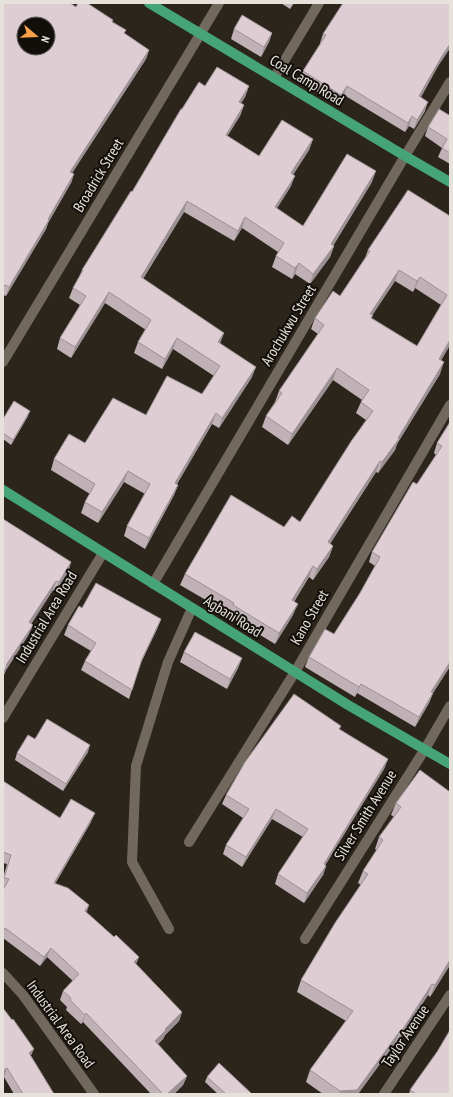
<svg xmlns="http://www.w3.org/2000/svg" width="453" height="1097" viewBox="0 0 453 1097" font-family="'PT Sans Narrow',sans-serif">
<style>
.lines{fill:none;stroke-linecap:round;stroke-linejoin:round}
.lane{stroke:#72695e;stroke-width:10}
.street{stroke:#72695e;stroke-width:10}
.primary{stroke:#45a579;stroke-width:10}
.wall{fill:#bfb1b5;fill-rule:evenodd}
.shaded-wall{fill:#9b9094}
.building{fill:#deced3;stroke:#9b9094;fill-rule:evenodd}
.labels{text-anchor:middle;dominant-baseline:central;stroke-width:4;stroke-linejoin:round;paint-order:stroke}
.street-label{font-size:15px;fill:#e6e1db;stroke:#120e0a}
</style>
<rect width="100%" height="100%" fill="#2c251b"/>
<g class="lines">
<path class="lane" d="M169,929l-37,-67 4,-96 32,-104 24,-54"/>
<g class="street">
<path d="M274,78l45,-75"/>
<path d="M3,362l216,-359"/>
<path d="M153,584l252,-428 45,-74"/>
<path d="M3,718l100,-165"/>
<path d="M189,842l106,-170 155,-267"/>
<path d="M305,939l120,-190 25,-43"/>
<path d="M3,973l20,22 71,99"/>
<path d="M384,1094l66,-99"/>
</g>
<g class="primary">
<path d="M149,3l256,153 45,26"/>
<path d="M3,490l345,215 102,59"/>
</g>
</g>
<g class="wall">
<path d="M3,3l73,4 37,15 13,8 -2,3 25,17 -3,9 -74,114 2,1 -3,9 -23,40 -2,6 -40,67 -3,-1z"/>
<path d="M281,3h13l-4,6z"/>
<path d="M450,3v45l-12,18 -17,31 4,14 -11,18 -5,-3 -4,6 -61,-37 -6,10 -39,-25 4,-9 17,-27v-1l3,-9z"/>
<path d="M234,29l38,4 -3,9 -8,15 -30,-18z"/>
<path d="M205,86h44l-4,11 -4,6 3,2 -4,11 -13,20 32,20 54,-17 -4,11 -16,25 -2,11 -14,22 26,18 69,-44 -39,64h1l-4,11 -20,27 -15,-10 -3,5 -20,-12 4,-11 2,-4 -36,-24 -8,13 -50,-29 -41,67 77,64 32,34 -33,51 -7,-4 -35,60 1,1 -4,10 -29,54 -21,-13 3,-10 18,-32 -21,-12 -26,41 -17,-10 4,-11 5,-8 -39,-24 3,-11 31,-16 61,-28 56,-21 12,-18 -41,-27 -11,20 -28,-16 4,-11 8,-12 -41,-27 -34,55 -14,-9 3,-11 20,-33 -11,-7 4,-10 7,-13 2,-5 50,-78 50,-83z"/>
<path d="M450,113v51l-12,-7 4,-9 -17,-12 3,-9 21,-12z"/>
<path d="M450,216v129l-9,15 -1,14 -43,70 -2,6 -17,23 -2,-1 -46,72 3,2 -4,11 -16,23 -4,-3 -15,25 -1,13 -18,29 -46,-28 1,-2 -50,-29 5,-11 99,-47 16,-5 66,-102 -10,-7 5,-11 1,-2 -29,-20 -45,65 -26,-18 4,-11 9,-14 4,-11 39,-57 -7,-5 4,-11 25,-22 25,-38 3,-8zM395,281l18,11 2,-4 26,17 -24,41 -45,-28v-3z"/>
<path d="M28,416l-17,29 -8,-6v-20z"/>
<path d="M450,422l-1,246 -16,25 -4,10 -14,24 -58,-34 -2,4 -50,-30 4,-10 25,-23 26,-41 15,-27 -6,-4 3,-10 64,-97 -2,-2 3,-10z"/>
<path d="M3,519l68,43 -3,10 -13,20 -2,-2 -22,34 2,1 -4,9 -23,36 -2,5z"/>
<path d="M82,608l79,11 -4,10 -17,36 -11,34 -48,-29 4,-9 6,-10 -27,-16 4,-10z"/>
<path d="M184,652l58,6 -4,10 -11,21 -47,-27z"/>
<path d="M341,726l-2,3 49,30 -4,10 -59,96 1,1 -3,9 -19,28 -29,-19 3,-10 25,-37 -31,-18 -30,48 -19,-13 3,-9 17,-27 -21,-14 4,-9z"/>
<path d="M35,739l53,13 -25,39 -48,-31 2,-7z"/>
<path d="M420,770l30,195 -20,32 -2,-2 -31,48 -1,-1 -38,52h-35l-17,-12 4,-12 36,-49 -49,-29 4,-12 60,-95 -3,-2 5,-12 14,-21 -2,-1 4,-12 15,-20 -3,-2 5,-12z"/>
<path d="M3,781l57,37 31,4 -36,62 59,53 25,20 -3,7 46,48 -3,9 -14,14 -2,4 -5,5 29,32 -4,9 -9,9h-23l-68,-72 -2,2 -15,-14 1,-3 -7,-7 3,-9 10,-10 -26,-24 -7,9 -37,-28v-48l1,-2h-1v-10l4,-14 -4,-1z"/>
<path d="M3,1008l28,48 23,38h-40l-10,-17z"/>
<path d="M437,1052l13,42h-41l1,-4z"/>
<path d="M207,1077l45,17h-34l-13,-12z"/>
</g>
<g class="shaded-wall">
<path d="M293,3h1l-4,6z"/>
<path d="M272,33l-3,9 -8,15 3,-10z"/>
<path d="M450,44v4l-12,18 -22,40 3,-10 23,-40z"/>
<path d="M149,50l-3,9 -79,122 3,-9z"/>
<path d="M249,86l-4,11 -10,16 4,-11z"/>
<path d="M347,86l-3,9 -6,10 3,-10z"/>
<path d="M428,102l-3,9 -11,18 3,-9z"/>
<path d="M244,105l-4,11 -18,29 4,-10z"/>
<path d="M412,116l-3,10 -4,6 3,-9z"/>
<path d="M313,139l-4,11 -22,34 4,-11z"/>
<path d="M376,171l-4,11 -45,73 4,-11z"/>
<path d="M74,174l-3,9 -23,40 -2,6 -40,67 3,-9z"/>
<path d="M295,176l-4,10 -20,32 4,-11z"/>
<path d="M187,201l-3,11 -47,76 4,-11z"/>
<path d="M245,217l-3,11 -8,13 4,-10z"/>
<path d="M334,246l-4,11 -20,27 3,-10z"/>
<path d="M299,263l-4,11 -3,5 3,-11z"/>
<path d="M399,270l-4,11 -29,44 4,-11z"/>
<path d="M420,277l-5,11 -2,4 4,-11z"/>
<path d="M109,292l-4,11 -34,55 4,-11z"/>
<path d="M224,333l-4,11 -2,-2z"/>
<path d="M177,338l-4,11 -11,20 3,-10z"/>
<path d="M450,340v5l-15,26 4,-12z"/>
<path d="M444,362l-4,12 -43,70 -2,6 -17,23 4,-11 16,-24z"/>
<path d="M256,367l-4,10 -33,51 3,-10z"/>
<path d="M337,368l-4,12 -45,65 4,-11z"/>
<path d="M30,411l-2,5 -17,29 2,-5z"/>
<path d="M216,413l-4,11 -41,70 4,-11z"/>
<path d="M380,461l-4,11 -52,81 4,-11z"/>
<path d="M128,471l-4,11 -26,41 4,-11z"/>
<path d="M178,485l-4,10 -29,54 4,-11z"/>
<path d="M333,546l-4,11 -16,23 4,-11z"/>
<path d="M71,562l-3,10 -13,20 4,-10z"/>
<path d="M313,566l-4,11 -21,34 4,-11z"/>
<path d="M56,581l-3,9 -27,42 3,-10z"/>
<path d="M298,604l-5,11 -18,29 4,-11z"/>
<path d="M161,619l-4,10 -19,39 4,-9z"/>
<path d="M33,625l-4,9 -23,36 -3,6v-4l3,-7z"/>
<path d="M242,658l-4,10 -11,21 3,-10z"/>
<path d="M450,662l-1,6 -16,25 -4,10 -14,24 4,-10 12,-25z"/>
<path d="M361,684l-4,9 -2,4 4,-10z"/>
<path d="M90,745l-2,7 -25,39 3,-7z"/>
<path d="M388,759l-4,10 -64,105 4,-10z"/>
<path d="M276,809l-4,10 -30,48 4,-10z"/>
<path d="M95,813l-4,9 -41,70 4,-9z"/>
<path d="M326,866l-3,9 -19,28 3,-10z"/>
<path d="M89,905l-3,10 -1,-4z"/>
<path d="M51,948l-4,9 -7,9 4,-9z"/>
<path d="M139,957l-4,9 -1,-4z"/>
<path d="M450,960v5l-20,32 5,-12z"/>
<path d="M432,984l-4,11 -31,48 4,-11z"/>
<path d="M182,1012l-3,9 -14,14 -2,4 -12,11 4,-9 10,-12z"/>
<path d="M86,1013l-3,9 -2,2 4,-9z"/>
<path d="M400,1031l-4,11 -38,52h-20l2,-3z"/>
<path d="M34,1049l-4,9 -1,-5z"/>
<path d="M7,1068l-3,9h-1v-6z"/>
<path d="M187,1076l-4,9 -9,9h-7z"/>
</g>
<g class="building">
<path d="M3,3h67l6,4 2,-4h9l26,17 -1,2 14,8 -2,3 25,17 -79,122 4,2 -26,45 1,1 -40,67 -4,-2 -2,3zM24,24h24v24h-24z"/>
<path d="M343,3h107v41l-8,12 -23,40 9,6 -11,18 -5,-4 -4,7 -61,-37 -6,9 -38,-24 23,-36 -3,-1z"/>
<path d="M242,15l30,18 -8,14 -30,-18z"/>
<path d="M217,67l32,19 -10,16 5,3 -18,30 33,21 23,-36 31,19 -22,34 4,3 -20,31 28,19 44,-72 29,17 -45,73 3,2 -21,28 -14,-11 -4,5 -19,-12 8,-13 -39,-26 -7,14 -51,-30 -46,76 83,56 -6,9 38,25 -34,51 -6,-5 -41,70 3,2 -29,53 -22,-12 23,-42 -22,-13 -26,41 -17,-10 10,-18 -41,-25 15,-25 16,9 28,-45 33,17 21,-39 35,18 18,-28 -43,-28 -12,21 -27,-17 13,-22 -42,-28 -34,55 -15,-9 26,-42 -13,-8 10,-18h-1l49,-79 1,1 49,-83h1l17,-27 6,4z"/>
<path d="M439,109l10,6 1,-2v40l-8,-5 5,-9 -19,-12z"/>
<path d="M408,190l42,26v124l-11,19 5,3 -46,76 1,1 -17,23 -2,-1 -52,81 5,4 -16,23 -4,-3 -21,34 6,4 -19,29 -46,-28 1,-2 -49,-29 46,-79 53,32 8,-11 8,6 52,-82 21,-29 -12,-9 8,-12 -32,-22 -45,66 -26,-18 16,-23 -3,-2 45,-66 -9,-7 18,-27 7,5 30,-45 -2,-1zM399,270l18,11 3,-4 27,18 -30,51 -46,-28 2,-3 -3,-1z"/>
<path d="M14,401l16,10 -17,29 -10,-7v-14z"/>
<path d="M450,422v232l-1,1 1,1v6l-19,30 2,1 -14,24 -58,-33 -2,3 -50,-30 16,-28 9,5 26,-41 20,-36 -8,-5 41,-70 4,2 25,-38 -5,-3z"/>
<path d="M3,519l68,43 -12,20 -3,-1 -27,41 4,3 -27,40 1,1 -4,6z"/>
<path d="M96,583l65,36 -19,40 -10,31 -47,-29 11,-18 -28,-18 11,-19 3,2z"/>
<path d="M195,632l47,26 -12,21 -46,-27z"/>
<path d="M294,694l47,32 -2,3 49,30 -64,105 2,2 -19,27 -29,-19 30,-45 -32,-20 -30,48 -20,-12 23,-36 -23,-14 19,-33z"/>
<path d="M47,719l43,26 -24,39 -49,-31 11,-18 7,4z"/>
<path d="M420,770l30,22v168l-15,25 -3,-1 -31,48 -1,-1 -43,59 -17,1 -30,-21 43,-59 -52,-31 34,-57 33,-49 -5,-3 20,-31 -4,-3 22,-30 -5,-4z"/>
<path d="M3,781l57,37 11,-19 24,14 -41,70 14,5 21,17 -4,6 29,26 2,-2 23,22 -5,5 48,50 -17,17 1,1 -11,11 32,35 -20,18h-4l-77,-81 -1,2 -15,-15 1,-2 -8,-7 16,-17 -28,-26 -7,9 -39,-29 -2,5v-43l6,-11 -5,-1 7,-23 -8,-3z"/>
<path d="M3,1008l9,12 1,-1 21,30 -5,4 25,41h-31l-16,-26 -4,3z"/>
<path d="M450,1030v64h-34l-6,-4 27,-38z"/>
<path d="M219,1063l33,31h-26l-19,-17z"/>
</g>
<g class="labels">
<g class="street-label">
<text transform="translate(307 80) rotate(31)">Coal Camp Road</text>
<text transform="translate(98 175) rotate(-59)">Broadrick Street</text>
<text transform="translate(288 325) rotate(-59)">Arochukwu Street</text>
<text transform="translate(233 616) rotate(32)">Agbani Road</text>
<text transform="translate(46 617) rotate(-59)">Industrial Area Road</text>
<text transform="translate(309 617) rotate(-60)">Kano Street</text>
<text transform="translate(365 815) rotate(-58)">Silver Smith Avenue</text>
<text transform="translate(61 1024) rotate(54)">Industrial Area Road</text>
<text transform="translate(405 1036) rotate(-56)">Taylor Avenue</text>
</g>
</g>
<rect width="453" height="1097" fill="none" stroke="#e6e1db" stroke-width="8"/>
<g transform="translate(36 36) rotate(109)"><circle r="19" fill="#120e0a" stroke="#67625e"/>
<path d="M0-3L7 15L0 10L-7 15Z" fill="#f7a149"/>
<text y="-6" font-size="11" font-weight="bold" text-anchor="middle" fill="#e6e1db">N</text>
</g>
</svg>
